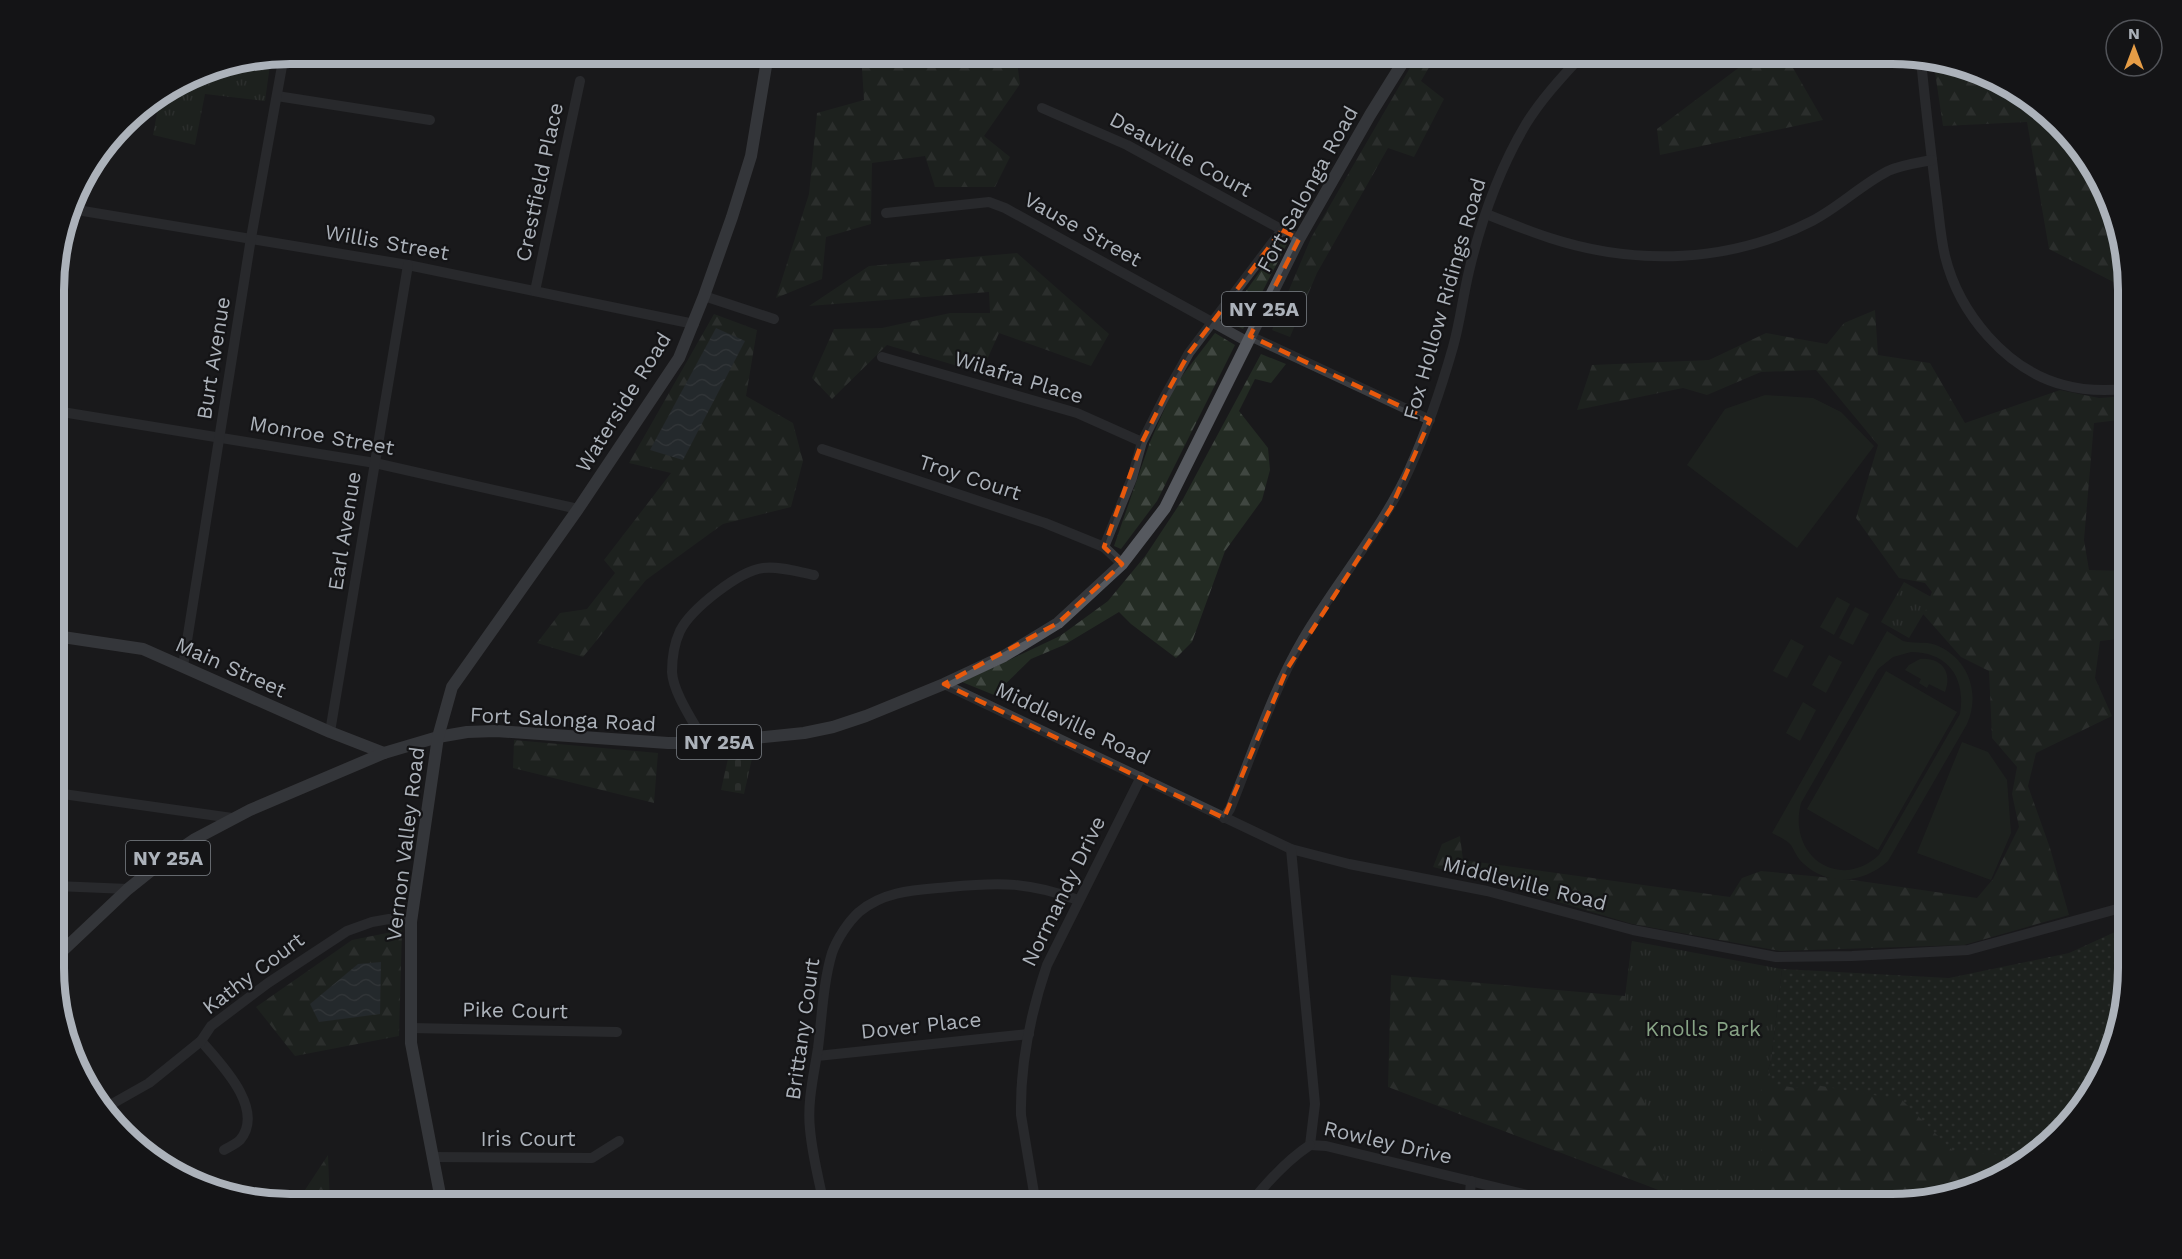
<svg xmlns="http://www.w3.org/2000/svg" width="2182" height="1259" viewBox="0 0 2182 1259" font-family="'Work Sans',sans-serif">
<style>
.grass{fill:url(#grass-dots)}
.forest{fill:url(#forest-firs)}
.cemetery{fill:url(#cemetery-stones)}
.park{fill:url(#park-tufts)}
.pitch{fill:#232b23;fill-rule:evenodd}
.water{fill:url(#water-waves)}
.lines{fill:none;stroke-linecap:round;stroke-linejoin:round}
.minor{stroke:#3a3c40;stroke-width:10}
.major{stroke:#56595f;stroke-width:12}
.marked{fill:none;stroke:#e8590c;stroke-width:4.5;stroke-dasharray:12 8;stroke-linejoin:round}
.labels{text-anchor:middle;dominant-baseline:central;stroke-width:4.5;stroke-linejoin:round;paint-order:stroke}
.shield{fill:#141416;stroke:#7e8389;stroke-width:1.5}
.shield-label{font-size:20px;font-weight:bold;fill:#acb2ba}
.street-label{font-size:21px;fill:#acb2ba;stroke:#141416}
.park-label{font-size:21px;fill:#87a385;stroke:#141416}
.rim{fill:none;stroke:#acb2ba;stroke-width:8}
</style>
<defs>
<pattern id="grass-dots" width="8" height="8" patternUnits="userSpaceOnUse" patternTransform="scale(1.5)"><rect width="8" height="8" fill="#232b23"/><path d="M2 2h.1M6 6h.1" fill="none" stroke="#404741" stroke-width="1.8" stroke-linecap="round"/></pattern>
<pattern id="forest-firs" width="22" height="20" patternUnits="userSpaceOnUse" patternTransform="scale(1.5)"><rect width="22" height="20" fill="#232b23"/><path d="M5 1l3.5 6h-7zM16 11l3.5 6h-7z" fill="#404741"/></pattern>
<pattern id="cemetery-stones" width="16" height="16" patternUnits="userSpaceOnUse" patternTransform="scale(1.5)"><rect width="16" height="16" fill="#232b23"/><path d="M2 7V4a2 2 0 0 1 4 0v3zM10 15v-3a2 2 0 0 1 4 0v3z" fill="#404741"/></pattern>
<pattern id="park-tufts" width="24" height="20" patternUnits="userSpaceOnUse" patternTransform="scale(1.5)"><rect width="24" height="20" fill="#232b23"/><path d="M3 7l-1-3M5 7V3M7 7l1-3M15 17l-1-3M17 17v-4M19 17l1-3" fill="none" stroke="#404741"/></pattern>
<pattern id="water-waves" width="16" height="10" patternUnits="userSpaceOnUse" patternTransform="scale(1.5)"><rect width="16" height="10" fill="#323c40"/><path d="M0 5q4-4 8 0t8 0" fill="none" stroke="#4d565a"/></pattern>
</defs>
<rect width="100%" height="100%" fill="#19191b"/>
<path class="grass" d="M2128,926v58l-32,102 -73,79 -56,28 -60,12 -150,-103 14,-41 11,-92 167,9 120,-25z"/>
<g class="forest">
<path d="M861,54h155l4,30 -36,52 26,21 -15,30h-60l-10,-31 -53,7 -1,61 -45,13 -4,42 -46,19 33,-104 8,-81 47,-13z"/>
<path d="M1418,54h19l-16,27 23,18 -30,58 -26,-9 -71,125 -27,64 -18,-7 39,-92z"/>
<path d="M1757,54h28l38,66 -163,35 -3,-26z"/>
<path d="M1933,59l20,3 56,24 79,73 28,56 11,60v14l-78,-40 -22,-127 -84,4z"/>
<path d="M1282,241l5,3 -44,85 -18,-9z"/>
<path d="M1017,253l92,81 -18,32 -92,-33 -18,40 -94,-28 -55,54 -20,-21 22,-49 48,-1 68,-15h40l-1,-21 -180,14 60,-40z"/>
<path d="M1875,310l3,45 52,8 35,60 95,-33 39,8 28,-2v23l-33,4 -10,117 5,30 38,1v67l-27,3 -5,37 17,38 -76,37 -8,33 22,62 19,67 -105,30 -184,6 -148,-27 -147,-44 -52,-13 9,-23 18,-8 3,24 267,37 12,-19 19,-7 92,9 124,18 16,-19 26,-52 -7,-33 5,-27 -25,-29 -3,-67 -28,-14 -38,-43 9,-22 -7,-9 -26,-5 -43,-60 22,-73 -62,-75 -55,2 -54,23 -24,-7 -106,22 15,-45 117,-5 57,-27 61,11 17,-21z"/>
<path d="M714,314l43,16 -11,66 47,27 10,38 -12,46 -68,17 -77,56 -63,77 -46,-14 23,-30 27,-4 28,-36 -11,-13 67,-87 -42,-10z"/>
<path d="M1215,333l20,12 -78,156 -36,48 -7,-3 36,-104 25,-57z"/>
<path d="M1261,354l25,10 -15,19 -16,-4 -16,32 29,37 2,22 -8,30 -37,51 -33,91 -16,16 -45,-34 -12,-12 -55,33 -33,14 -37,36 -32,-13 98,-46 48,-35 38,-46 37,-56z"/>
<path d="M514,740l144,13 -4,50 -141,-35z"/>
<path d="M402,930l-3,106 -104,20 -39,-49 96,-67z"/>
<path d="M1632,941l138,106 -2,23 6,14 21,4 21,-3 86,15 52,52 77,4 -8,9 -56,28 -60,12h-235l-3,-11 -281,-107 3,-112 234,21z"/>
<path d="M328,1155l2,50h-35z"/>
</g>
<path class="cemetery" d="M729,754h24l-9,40 -23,-4z"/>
<g class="park">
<path d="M271,58l-6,43 -60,-7 -10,51 -42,-10 7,-38 40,-25z"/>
<path d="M1904,582l29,16 -24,40 -28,-16z"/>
<path d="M1632,941l150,28 -11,92 -14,41 9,103h-94l-23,-81 -21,-106 -2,-22z"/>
</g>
<g class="pitch">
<path d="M1765,395l48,3 28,14 33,34 -77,102 -110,-83 38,-56z"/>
<path d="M1837,597l13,7 -16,31 -14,-8z"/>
<path d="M1855,607l14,7 -16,31 -14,-7z"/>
<path d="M1887,631c5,3 11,7 16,10 9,3 22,0 33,4 32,13 45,48 31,79l-79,137c-24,22 -59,26 -84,3 -6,-5 -9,-12 -13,-19 -4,-5 -13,-9 -19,-12zM1911,652c38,0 55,27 49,62l-81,141c-40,37 -92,1 -78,-52l77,-134 15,-12z"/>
<path d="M1791,639l13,7 -17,32 -14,-7z"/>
<path d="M1829,655l13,7 -16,31 -14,-8z"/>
<path d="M1920,659c21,-2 33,13 25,33l-16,-8 -2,4 -8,-5 2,-4 -16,-9 4,-5z"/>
<path d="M1886,671l71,41 -79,138 -71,-41z"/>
<path d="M1803,702l13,8 -16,31 -14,-8z"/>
<path d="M1962,742l26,10 19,28 4,53 -20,47 -74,-27z"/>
</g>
<g class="water">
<path d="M716,328l29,13 -62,119 -33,-10z"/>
<path d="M381,962l-1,52 -61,8 -9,-18 48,-40z"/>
</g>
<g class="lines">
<g class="minor">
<path d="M1918,57l4,13c4,41 9,82 14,123 3,20 4,42 9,63 14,57 61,114 119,129 21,6 42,6 63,4"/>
<path d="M767,60l89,-5"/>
<path d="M277,96l153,24"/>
<path d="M1042,108l85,37 172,94"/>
<path d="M71,209l337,56 286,59"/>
<path d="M886,213l103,-11 16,6 243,134"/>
<path d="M1486,214c21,8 42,17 64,24 86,28 180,25 262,-17 27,-14 49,-36 76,-50 13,-6 29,-8 44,-11"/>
<path d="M535,291l45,-210"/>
<path d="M704,296l70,23"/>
<path d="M1250,336l180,84"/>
<path d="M882,357l195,56 65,29"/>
<path d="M56,411l319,52 203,46"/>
<path d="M822,449l223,74 59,24"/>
<path d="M1122,564l-18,-17 28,-69 10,-36 23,-46 24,-43 93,-123"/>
<path d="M183,666l68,-428 33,-183"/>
<path d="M944,684l347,165 58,15 138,27 146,39 143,27 76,-1 116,-6 160,-44"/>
<path d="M330,732l78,-467"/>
<path d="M705,743c-10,-19 -32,-50 -33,-71 0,-14 2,-28 8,-41 11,-22 59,-60 83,-63 17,-2 35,4 51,7"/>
<path d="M56,793l176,25"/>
<path d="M1224,818l6,-9c23,-57 42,-117 73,-170 34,-58 78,-108 106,-169 18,-40 32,-81 44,-123 7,-25 10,-51 16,-76 12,-50 30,-102 57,-147 16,-26 37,-48 57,-70"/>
<path d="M1291,849l24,255 -5,41 16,1 243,59"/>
<path d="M56,886l72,3"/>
<path d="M411,1028l206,4"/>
<path d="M201,1041c19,22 65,68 39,99 -4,4 -11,7 -16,10"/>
<path d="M817,1056l212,-22"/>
<path d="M103,1109l46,-26 52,-42 10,-15 57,-43 79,-52 25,-9 17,-3 22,3"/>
<path d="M432,1157l160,1 27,-17"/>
<path d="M824,1205c-5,-25 -12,-51 -14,-76 -3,-27 4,-55 8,-81 4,-31 5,-65 14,-95 5,-14 16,-31 27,-41 26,-22 59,-22 90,-25 52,-5 80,-5 129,13"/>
<path d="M1036,1205l-15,-90c-1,-50 10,-103 26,-150l94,-188"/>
<path d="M1249,1205c18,-23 37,-44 61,-60"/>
<path d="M1469,1205l2,-24"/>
</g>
<g class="major">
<path d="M56,636l87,13 187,83 54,21"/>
<path d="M56,957l72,-68 35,-28 32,-22 55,-29 134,-57 54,-16 29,-5 29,-1 172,12h37l99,-10 29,-6 33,-11 78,-32 60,-28 54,-33 64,-59 43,-56 134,-269 71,-124 38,-61"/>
<path d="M442,1205l-31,-162v-121l27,-185 14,-50 126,-178 101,-151 25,-62 28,-79 19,-61 17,-102"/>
</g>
</g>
<path d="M0 0H2182V1259H0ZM1282,230l17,9 -49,97 180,84 -39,88 -104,161 -63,149 -280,-134 114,-61 64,-59 -18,-17 38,-105 23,-46 24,-43z" fill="#19191b" fill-opacity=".55" fill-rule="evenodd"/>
<path class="marked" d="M1282,230l17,9 -49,97 180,84 -39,88 -104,161 -63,149 -280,-134 114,-61 64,-59 -18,-17 38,-105 23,-46 24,-43z"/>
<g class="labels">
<g class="shield">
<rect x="1222" y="292" width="84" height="34" rx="4.5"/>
<rect x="677" y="725" width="84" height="34" rx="4.5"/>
<rect x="126" y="841" width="84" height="34" rx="4.5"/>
</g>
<g class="shield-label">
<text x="1264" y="309">NY 25A</text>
<text x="719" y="742">NY 25A</text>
<text x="168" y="858">NY 25A</text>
</g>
<g class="street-label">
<text transform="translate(1181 154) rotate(28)">Deauville Court</text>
<text transform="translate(539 182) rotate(-78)">Crestfield Place</text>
<text transform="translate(1307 189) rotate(-61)">Fort Salonga Road</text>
<text transform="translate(1083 229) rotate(29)">Vause Street</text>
<text transform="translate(387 242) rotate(10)">Willis Street</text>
<text transform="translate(1444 299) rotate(-74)">Fox Hollow Ridings Road</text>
<text transform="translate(213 358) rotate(-81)">Burt Avenue</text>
<text transform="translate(1019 377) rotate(17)">Wilafra Place</text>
<text transform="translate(623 402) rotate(-58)">Waterside Road</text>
<text transform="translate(322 435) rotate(10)">Monroe Street</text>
<text transform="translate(970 477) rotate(18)">Troy Court</text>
<text transform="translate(344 531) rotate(-81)">Earl Avenue</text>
<text transform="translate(231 667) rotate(24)">Main Street</text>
<text transform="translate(563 719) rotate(3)">Fort Salonga Road</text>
<text transform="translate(1073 723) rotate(25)">Middleville Road</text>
<text transform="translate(405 844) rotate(-83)">Vernon Valley Road</text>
<text transform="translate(1525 883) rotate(14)">Middleville Road</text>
<text transform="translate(1063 891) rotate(-64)">Normandy Drive</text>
<text transform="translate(253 973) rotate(-37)">Kathy Court</text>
<text transform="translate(515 1010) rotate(1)">Pike Court</text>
<text transform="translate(921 1025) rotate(-6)">Dover Place</text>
<text transform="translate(802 1029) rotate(-82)">Brittany Court</text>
<text x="528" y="1138">Iris Court</text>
<text transform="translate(1388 1142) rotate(13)">Rowley Drive</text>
</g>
<g class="park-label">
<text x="1703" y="1028">Knolls Park</text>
</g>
</g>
<path d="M0 0H2182V1259H0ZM290 64H1892A226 226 0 0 1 2118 290V968A226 226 0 0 1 1892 1194H290A226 226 0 0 1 64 968V290A226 226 0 0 1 290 64Z" fill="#141416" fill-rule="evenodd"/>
<path class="rim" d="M290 64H1892A226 226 0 0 1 2118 290V968A226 226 0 0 1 1892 1194H290A226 226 0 0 1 64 968V290A226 226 0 0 1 290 64Z"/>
<g transform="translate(2134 48)"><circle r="28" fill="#141416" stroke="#515358" stroke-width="1.5"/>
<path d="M0-4.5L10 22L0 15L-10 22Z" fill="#e69d46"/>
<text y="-9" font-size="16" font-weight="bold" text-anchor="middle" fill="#acb2ba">N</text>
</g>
</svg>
